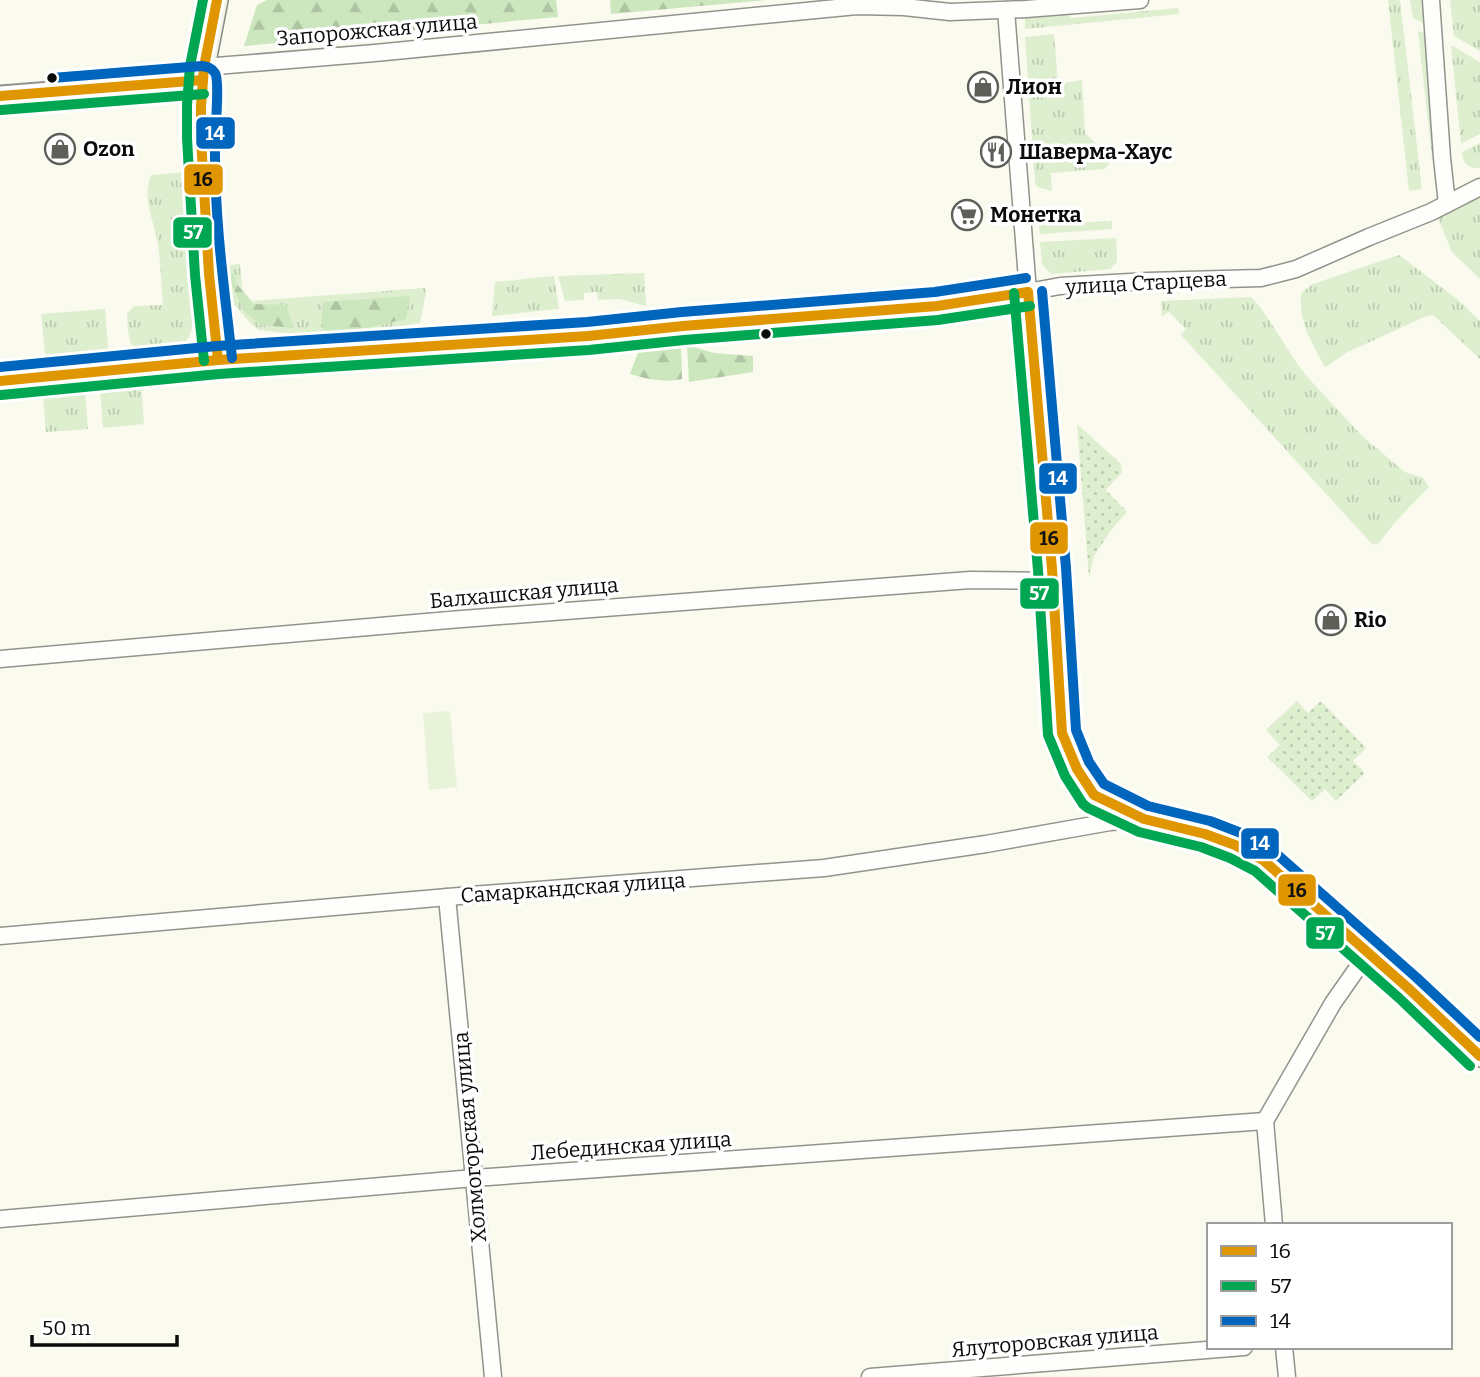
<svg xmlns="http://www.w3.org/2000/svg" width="1480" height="1377" viewBox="0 0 1480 1377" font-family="Bitter,serif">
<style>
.grass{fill:url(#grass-tufts)}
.forest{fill:url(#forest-firs)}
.park{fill:url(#park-dots)}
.pitch{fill:#e8f3d9}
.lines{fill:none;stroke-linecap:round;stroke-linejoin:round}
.minor-casing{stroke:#93938d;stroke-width:19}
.tertiary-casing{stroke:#93938d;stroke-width:23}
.secondary-casing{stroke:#898984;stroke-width:24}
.minor{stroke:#fefefc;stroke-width:16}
.tertiary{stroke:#fefefc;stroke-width:19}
.secondary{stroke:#f3f3e8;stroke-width:21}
.bus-1-casing{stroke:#fff;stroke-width:16}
.bus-2-casing{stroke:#fff;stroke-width:16}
.bus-3-casing{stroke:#fff;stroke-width:16}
.bus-1{stroke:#df9601;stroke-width:10}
.bus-2{stroke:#00a651;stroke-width:10}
.bus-3{stroke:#0065bd;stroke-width:10}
.bus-dot{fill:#0b0b0b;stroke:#fff;stroke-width:2.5}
.labels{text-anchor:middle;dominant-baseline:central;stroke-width:7;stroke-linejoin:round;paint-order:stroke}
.street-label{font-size:21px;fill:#0b0b0b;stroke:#fff}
.poi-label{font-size:21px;font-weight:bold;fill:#0b0b0b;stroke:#fff;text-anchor:start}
.line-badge{stroke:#fff;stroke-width:2.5}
.badge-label{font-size:19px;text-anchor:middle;font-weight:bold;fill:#fff}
.pale-badge-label{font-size:19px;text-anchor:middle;font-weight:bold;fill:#111}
</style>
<defs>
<pattern id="grass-tufts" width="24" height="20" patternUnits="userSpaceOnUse" patternTransform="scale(1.75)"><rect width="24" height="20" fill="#ddefcf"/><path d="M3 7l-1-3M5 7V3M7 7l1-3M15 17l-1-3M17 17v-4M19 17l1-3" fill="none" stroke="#bcccb0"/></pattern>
<pattern id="forest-firs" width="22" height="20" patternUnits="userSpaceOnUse" patternTransform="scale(1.75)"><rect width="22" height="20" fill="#cce6be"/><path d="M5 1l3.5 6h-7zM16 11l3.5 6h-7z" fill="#aec4a2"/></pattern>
<pattern id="park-dots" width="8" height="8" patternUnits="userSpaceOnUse" patternTransform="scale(1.75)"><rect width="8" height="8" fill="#ddefcf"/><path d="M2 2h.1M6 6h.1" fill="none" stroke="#bcccb0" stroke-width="1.8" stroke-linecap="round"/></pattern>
</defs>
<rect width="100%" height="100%" fill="#fafaee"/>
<g class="grass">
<path d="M1388,0h12l22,189 -13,2z"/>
<path d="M1410,0h15l3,26 -15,-8z"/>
<path d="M1450,0h30v51l-26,-15z"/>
<path d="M1178,8l1,6 -154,15v-13l42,-6 4,8z"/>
<path d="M1418,31l11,3 9,123 -6,1z"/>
<path d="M1054,34l4,50 24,-4 3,53 28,27 -9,9 -53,4 1,18 -15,-4 -2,-5 -10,-145z"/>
<path d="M1451,45l29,17v72l-19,10z"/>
<path d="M1480,143v25c-11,1 -18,-5 -18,-16z"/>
<path d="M187,172l10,144c-4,10 -7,22 -15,30 -11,10 -35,19 -46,6 -9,-10 -8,-26 -9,-38l7,-8 29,-1c-2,-22 -2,-45 -6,-66 -5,-24 -15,-40 -6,-64z"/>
<path d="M1480,195v84l-28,-27 -15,-36z"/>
<path d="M1051,210l3,14 58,-3v8l-72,5 -2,-15 3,-5z"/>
<path d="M1116,238l1,21v3l-7,7 -59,5 -9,-10 -2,-22z"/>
<path d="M1399,255l58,44 23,22v38l-47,-44 -9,2 -76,35 -23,15c-14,-26 -26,-43 -24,-74l12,-9z"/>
<path d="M240,264l2,25 10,12 173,-13 1,5 -6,30 -82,13 -18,1 -61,-7 -9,-7 -15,-18 -13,-23 -1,-16z"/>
<path d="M644,273l2,33 -26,-7 -22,1 -1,-8 -13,1v7l-19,1 -7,-25z"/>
<path d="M554,276l5,33 -67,7 3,-34z"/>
<path d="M1251,297l10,11 37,57 12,15 53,57 42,35 18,6 6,9 -32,33 -20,25 -6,-2 -190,-208 5,-6 -17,-17 -7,4 -1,-15z"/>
<path d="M105,309l4,49 -51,5 -9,-3 -4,-7 -4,-39z"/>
<path d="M141,384l3,40 -41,4 -3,-40z"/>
<path d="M85,391l3,38 -42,3 -3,-37z"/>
</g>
<g class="forest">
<path d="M267,0h289l2,17 -314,29 13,-41z"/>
<path d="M610,0h157l-156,14z"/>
<path d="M234,273l2,10 17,21 33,1 8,23 -33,-3 -17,-14 -17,-36z"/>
<path d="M410,296l-4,23 -53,12 -24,3 -8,-8 2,-24z"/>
<path d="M681,344l1,35c-17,4 -35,0 -52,-5l10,-27z"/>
<path d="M687,345l27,8 39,3v16l-64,10z"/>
</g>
<g class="park">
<path d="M1077,424l44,40 1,8 -16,18 21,22 -16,18 -17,26 -5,21z"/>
<path d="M1297,701l11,12 13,-12 45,47 -13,13 12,12 -29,28 -11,-12 -13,12 -45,-44 13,-12 -14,-15z"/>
</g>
<path class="pitch" d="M450,711l7,76 -28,3 -6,-77z"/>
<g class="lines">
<g class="minor-casing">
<g id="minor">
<path d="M1431,0l11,158 5,46"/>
<path d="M1006,10l22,282 32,-6 88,-5 113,-3 35,-9 73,-32 62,-25 49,-25"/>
<path d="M204,67l171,-14 482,-47 47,1 46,5 76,-3 114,-9"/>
<path d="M0,659l449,-39 521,-40 83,1"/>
<path d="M447,897l46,480"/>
<path d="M0,936l471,-41 353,-27 162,-24 124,-22 34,-3"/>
<path d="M0,1219l474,-41 791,-57"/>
<path d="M1274,1225l-9,-104 68,-118 35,-50"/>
<path d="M1284,1347l3,30"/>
<path d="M870,1377l374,-30"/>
</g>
</g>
<g class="tertiary-casing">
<g id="tertiary">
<path d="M0,96l203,-16"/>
<path d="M0,381l218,-21"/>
</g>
</g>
<g class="secondary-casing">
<path id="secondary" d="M217,0l-13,67 -3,39v32l8,136 9,86 370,-24 95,-10 254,-20 91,-14 24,277 10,164 15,36 17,26 50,24c40,7 84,19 119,41l145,128 72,68"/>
</g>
<use href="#minor" class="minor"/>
<use href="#tertiary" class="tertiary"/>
<use href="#secondary" class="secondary"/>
<g class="bus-1-casing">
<g id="bus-1">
<path d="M217,0l-13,67 -3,39v32l8,136 9,86"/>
<path d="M0,96l203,-16"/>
<path d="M1028,292l24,277 10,164 15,36 17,26 50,24 61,15 30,11 28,15 145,128 72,68"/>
<path d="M0,381l218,-21 370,-24 95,-10 254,-20 91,-14"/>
</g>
</g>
<g class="bus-2-casing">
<g id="bus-2">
<path d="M203,0l-13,66 -3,39v33l8,137 9,86"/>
<path d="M1,110l203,-16"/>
<path d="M1014,293l24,277 10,165 17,41 18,28 5,4 51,24 62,15 29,11 25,13 144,127 71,68"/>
<path d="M1,395l218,-21 370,-24 95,-10 254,-20 92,-14"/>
</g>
</g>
<g class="bus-3-casing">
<g id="bus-3">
<path d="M52,78l150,-12c6,1 10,2 13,7 5,8 0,58 0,70 -1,72 9,144 17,215"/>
<path d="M1042,291l24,277 10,162 13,32 15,22 44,22 62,15 31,12 30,16 146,129 63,59"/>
<path d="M0,367l217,-21 370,-24 95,-10 253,-20 91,-14"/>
</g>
</g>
<use href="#bus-1" class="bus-1"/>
<use href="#bus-2" class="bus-2"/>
<use href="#bus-3" class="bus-3"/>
</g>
<defs>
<g id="shop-ring" transform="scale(1.575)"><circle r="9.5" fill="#fff" stroke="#5f5f5a" stroke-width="1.5"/><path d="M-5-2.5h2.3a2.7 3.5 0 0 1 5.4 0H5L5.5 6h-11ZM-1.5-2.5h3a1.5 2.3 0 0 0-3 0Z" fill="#5f5f5a"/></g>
<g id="restaurant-ring" transform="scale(1.575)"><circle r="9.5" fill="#fff" stroke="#5f5f5a" stroke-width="1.5"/><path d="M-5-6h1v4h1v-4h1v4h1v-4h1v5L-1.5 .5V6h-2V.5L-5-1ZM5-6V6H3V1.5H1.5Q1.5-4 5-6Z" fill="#5f5f5a"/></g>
<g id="supermarket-ring" transform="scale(1.575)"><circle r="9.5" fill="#fff" stroke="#5f5f5a" stroke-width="1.5"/><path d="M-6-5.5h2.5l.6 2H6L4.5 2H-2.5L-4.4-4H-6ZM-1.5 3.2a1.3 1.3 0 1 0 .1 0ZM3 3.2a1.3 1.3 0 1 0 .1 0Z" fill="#5f5f5a"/></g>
</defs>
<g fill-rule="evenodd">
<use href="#shop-ring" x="983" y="87"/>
<use href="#shop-ring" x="60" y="149"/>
<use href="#restaurant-ring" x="996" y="152"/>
<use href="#supermarket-ring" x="967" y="215"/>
<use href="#shop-ring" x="1331" y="620"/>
</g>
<g class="bus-dot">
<circle cx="52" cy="78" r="6"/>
<circle cx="766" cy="334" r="6"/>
</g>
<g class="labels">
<g class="street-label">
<text transform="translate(377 30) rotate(-5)">Запорожская улица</text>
<text transform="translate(1146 283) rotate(-3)">улица Старцева</text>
<text transform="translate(524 593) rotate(-5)">Балхашская улица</text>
<text transform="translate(573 888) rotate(-4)">Самаркандская улица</text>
<text transform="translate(470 1137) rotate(-95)">Холмогорская улица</text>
<text transform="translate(631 1146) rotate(-4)">Лебединская улица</text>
<text transform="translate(1055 1341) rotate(-5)">Ялуторовская улица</text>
</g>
<g class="poi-label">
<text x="1006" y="87">Лион</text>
<text x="83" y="149">Ozon</text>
<text x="1019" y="152">Шаверма-Хаус</text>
<text x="990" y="215">Монетка</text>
<text x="1354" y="620">Rio</text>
</g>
</g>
<g class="line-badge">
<rect x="195" y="116" width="41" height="34" rx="7" fill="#0065bd"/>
<rect x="183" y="163" width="41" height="33" rx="7" fill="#df9601"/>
<rect x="172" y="216" width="41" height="33" rx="7" fill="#00a651"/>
<rect x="1038" y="462" width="40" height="33" rx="7" fill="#0065bd"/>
<rect x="1029" y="521" width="40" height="34" rx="7" fill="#df9601"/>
<rect x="1019" y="577" width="41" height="33" rx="7" fill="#00a651"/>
<rect x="1240" y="827" width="40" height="33" rx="7" fill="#0065bd"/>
<rect x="1277" y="873" width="40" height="34" rx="7" fill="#df9601"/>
<rect x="1305" y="916" width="40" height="34" rx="7" fill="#00a651"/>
</g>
<g class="badge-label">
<text x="215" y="140">14</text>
<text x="193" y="239">57</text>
<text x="1058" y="485">14</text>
<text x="1039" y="600">57</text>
<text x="1260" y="850">14</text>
<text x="1325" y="940">57</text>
</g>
<g class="pale-badge-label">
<text x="203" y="186">16</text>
<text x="1049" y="545">16</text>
<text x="1297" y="897">16</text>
</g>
<rect x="1207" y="1223" width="245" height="126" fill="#ffffff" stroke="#9d9d9d" stroke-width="2"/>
<rect x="1221" y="1246" width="35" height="10" fill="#df9601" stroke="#9d9d9d" stroke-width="2"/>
<text x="1270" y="1258" font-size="21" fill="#0b0b0b">16</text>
<rect x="1221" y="1281" width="35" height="10" fill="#00a651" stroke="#9d9d9d" stroke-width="2"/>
<text x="1270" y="1293" font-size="21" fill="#0b0b0b">57</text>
<rect x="1221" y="1316" width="35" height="10" fill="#0065bd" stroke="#9d9d9d" stroke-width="2"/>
<text x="1270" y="1328" font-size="21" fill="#0b0b0b">14</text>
<path d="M32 1335v10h145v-10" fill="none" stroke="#0b0b0b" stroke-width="3.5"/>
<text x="42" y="1335" font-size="21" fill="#0b0b0b" stroke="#ffffff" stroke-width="5" paint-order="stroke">50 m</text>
</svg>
